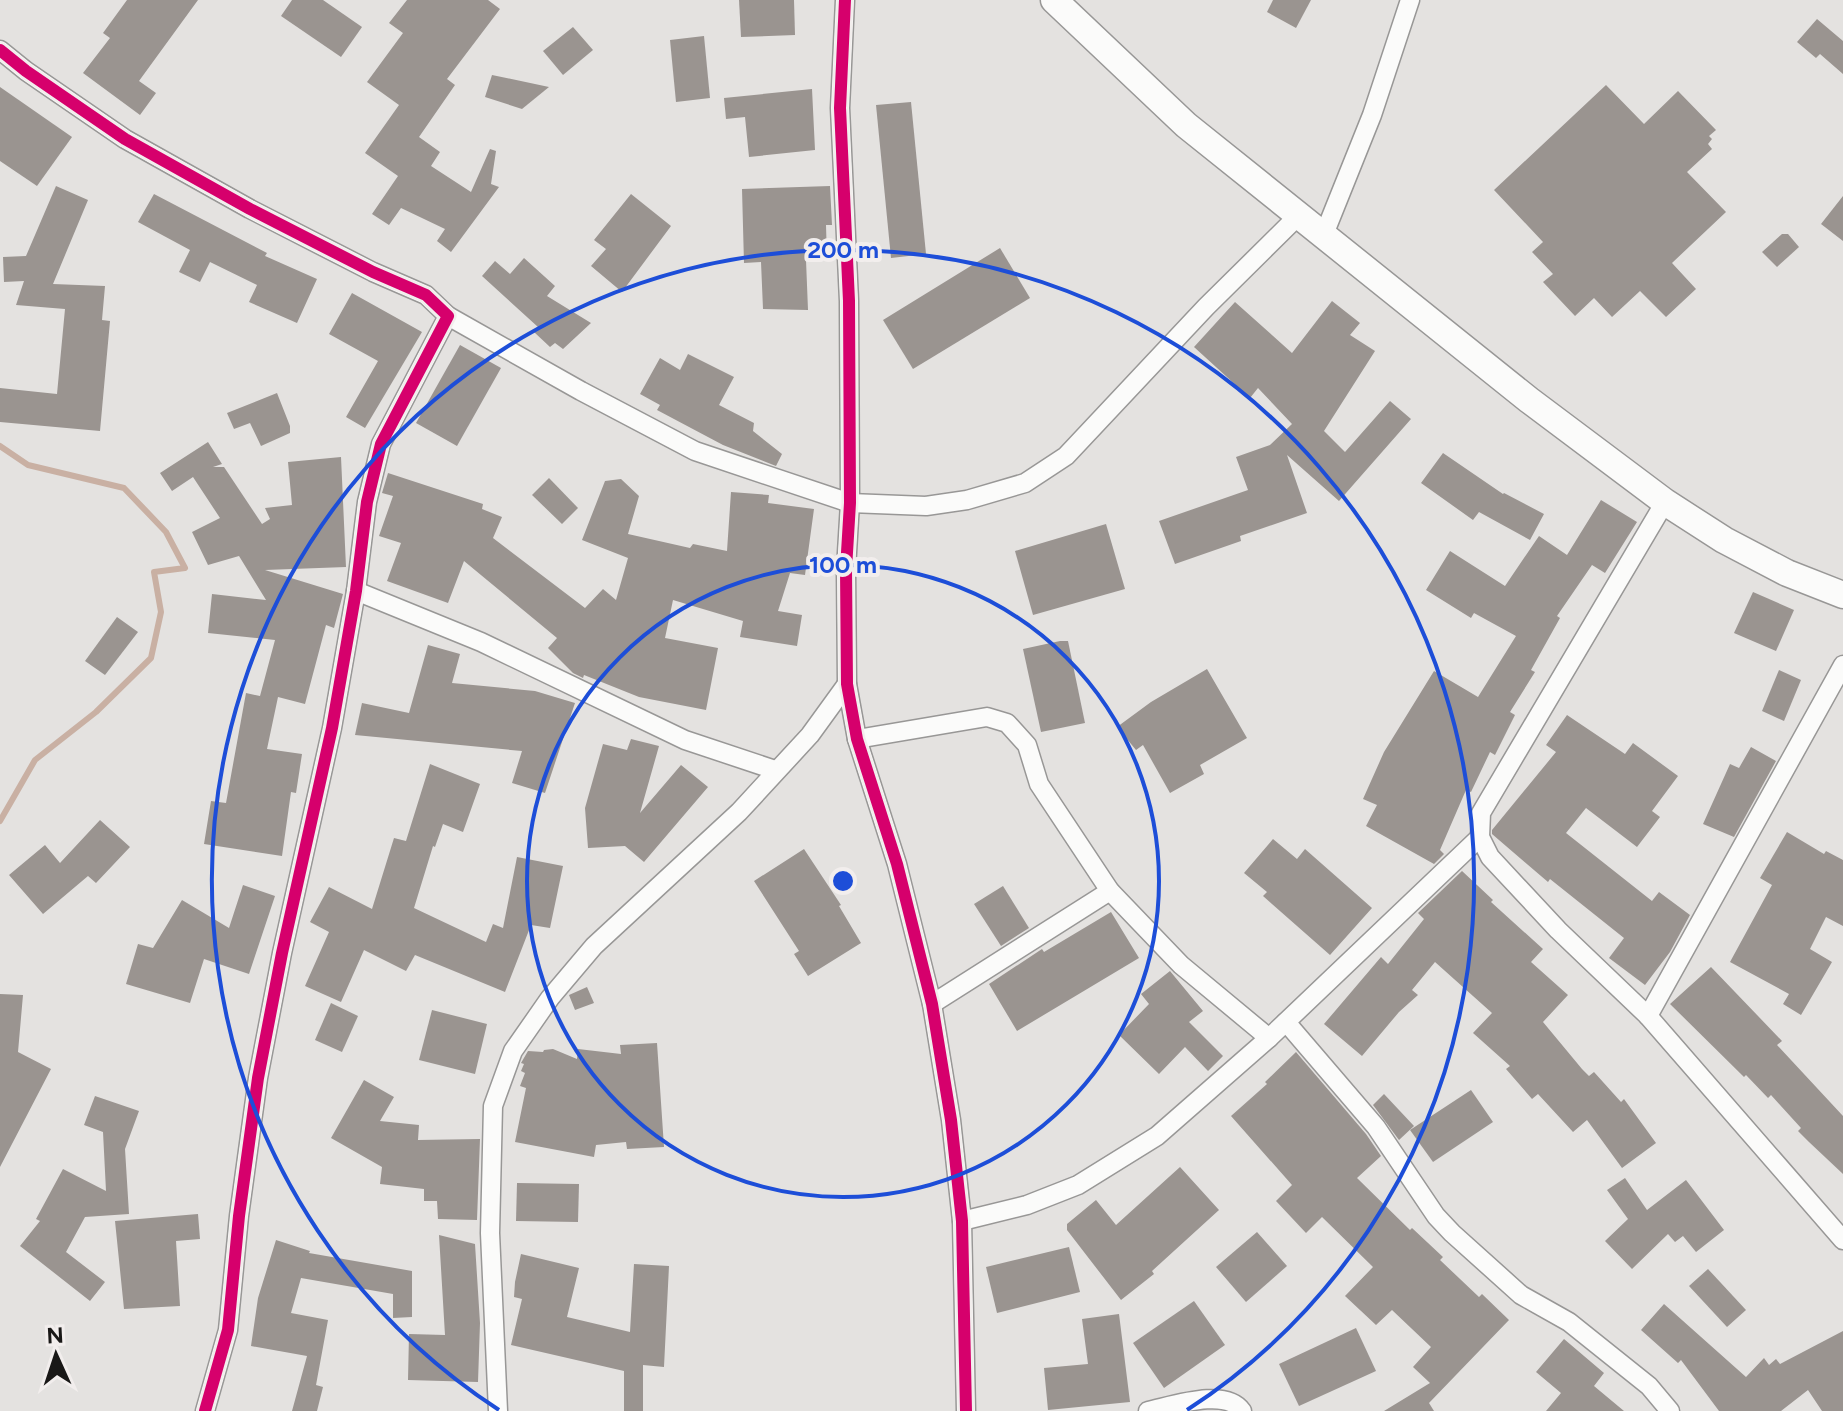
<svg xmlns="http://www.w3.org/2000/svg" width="1843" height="1411" viewBox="0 0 1843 1411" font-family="Figtree,sans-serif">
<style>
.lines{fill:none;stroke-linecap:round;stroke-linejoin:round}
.stream{stroke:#c9b0a3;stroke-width:6}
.building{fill:#9a9490}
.street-casing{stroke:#989796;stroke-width:21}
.secondary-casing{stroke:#989796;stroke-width:29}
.street{stroke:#fbfbfa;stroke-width:18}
.secondary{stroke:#fbfbfa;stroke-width:26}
.cycleway-casing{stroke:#f2eeed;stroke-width:17}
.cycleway{stroke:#d6006c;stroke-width:12}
.ring{fill:none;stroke:#1d4ed8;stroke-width:4}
.centre{fill:#1d4ed8;stroke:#f2eeed;stroke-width:4}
.ring-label{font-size:24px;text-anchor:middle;font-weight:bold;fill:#1d4ed8;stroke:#f2eeed;stroke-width:8;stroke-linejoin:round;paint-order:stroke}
</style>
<rect width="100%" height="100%" fill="#e4e2e0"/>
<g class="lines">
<path class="stream" d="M0,446l28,19 96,23 42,44 19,36 -31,4 7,40 -10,46 -55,54 -61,48 -35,61"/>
</g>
<g class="building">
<path d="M127,0h71l-59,81 17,12 -16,22 -57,-42 27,-35 -7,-5z"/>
<path d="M292,0h31l39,27 -21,30 -60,-41z"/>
<path d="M407,0h81l12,9 -53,70 8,6 -36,52 21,15 -9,14 40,26 19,-43 6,2 -5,33 8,3 -48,65 -14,-11 8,-12 -44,-21 -12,17 -17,-11 26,-38 -33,-23 34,-48 -32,-23 36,-49 -14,-10z"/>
<path d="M739,0h55l1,35 -54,2z"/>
<path d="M1273,0h38l-15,28 -29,-16z"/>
<path d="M1817,19l26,22v33l-23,-20 -4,4 -19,-16z"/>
<path d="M573,27l20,23 -30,25 -20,-24z"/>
<path d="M704,36l6,62 -34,4 -6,-62z"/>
<path d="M492,75l57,12 -27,22 -37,-12z"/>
<path d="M1606,85l38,39 34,-33 38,39 -7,6 3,3 -4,5 4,5 -25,23 39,40 -54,51 24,26 -30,28 -26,-26 -28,26 -18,-19 -19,18 -32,-34 10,-8 -21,-22 11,-10 -49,-52z"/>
<path d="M0,87l72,50 -35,49 -37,-25z"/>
<path d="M812,89l3,61 -66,7 -4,-40 -19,2 -2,-21z"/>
<path d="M911,102l15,152 -35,4 -15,-153z"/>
<path d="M56,186l32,14 -35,84 52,2 -3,34 8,1 -10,110 -100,-9v-34l57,6 8,-85 -49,-4 8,-24 -20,1 -1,-25 23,-1z"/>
<path d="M830,186l2,39h-6l1,34 -21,1 2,50 -45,-1 -2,-47 -17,1 -2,-74z"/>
<path d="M154,194l113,59 -2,3 52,23 -20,44 -48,-21 8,-17 -47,-23 -10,20 -21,-10 11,-22 -52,-28z"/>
<path d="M631,194l40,32 -49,66 -31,-26 15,-17 -12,-9z"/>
<path d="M1843,196v45l-22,-17z"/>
<path d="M1782,234h6l11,13 -22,20 -15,-15z"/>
<path d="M1000,248l30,50 -117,71 -30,-49z"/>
<path d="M524,258l31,28 -8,10 44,27 -28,26 -8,-6 -5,4 -16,-15 4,-5 -56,-51 13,-15 15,13z"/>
<path d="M352,293l70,39 -57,96 -19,-11 32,-56 -49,-27z"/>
<path d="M1332,301l28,22 -10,12 25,16 -51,80 21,21 45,-51 21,18 -72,82 -52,-46 20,58 -67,23 1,5 -66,23 -16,-43 89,-31 -12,-33 34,-12 22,-21 -34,-36 -8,10 -56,-51 41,-45 57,51z"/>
<path d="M460,345l41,23 -44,78 -41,-23z"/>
<path d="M688,354l46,23 -15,28 35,18 -1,8 29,23 -6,12 -53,-21 -66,-35 3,-5 -20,-11 20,-36 20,12z"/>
<path d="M277,393l13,33v7l-29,13 -11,-23 -16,6 -7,-16z"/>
<path d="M208,442l14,22 -9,3h11l38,57 8,-5 -5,-11 27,-3 -4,-43 53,-5 5,110 -81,3 78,24 -9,34 -8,-3 -21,79 -27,-7 -11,52 35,5 -6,39 -5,-1 -9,64 -78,-12 7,-43 15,2 20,-110 14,3 15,-56 -67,-7 4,-39 54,6 -27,-44 -31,9 -16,-33 28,-14 -27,-41 -21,14 -12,-18z"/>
<path d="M1443,453l60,41 1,-1 40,21 -14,26 -51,-28 -6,8 -52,-37z"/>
<path d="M388,473l95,31 -1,5 20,8 -9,21 92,70 18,-19 13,11 12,-42 -46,-18 23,-59 16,-2 18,17 -11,38 62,14 3,-4 34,7 4,-59 38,3 -1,8 46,6 -9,66 -15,-2 -12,38 24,4 -5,31 -57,-9 3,-16 -70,-21 -8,38 53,10 -12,62 -67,-13 -55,-22 -1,3 -10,-5 -25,-25 9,-10 -93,-77 -16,42 -61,-22 14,-38 -22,-7 14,-40 -11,-3z"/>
<path d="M549,478l29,30 -16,16 -30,-29z"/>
<path d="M1601,500l36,22 -32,51 -13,-8 -35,51 3,2 -29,52 4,2 -25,40 5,3 -20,40 -5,-3 -19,40 -5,-2 -26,60 4,4 -10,10 -68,-38 11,-21 -14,-6 21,-47 50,-81 44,26 38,-61 -42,-23 -3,5 -45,-28 24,-39 55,35 34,-50 28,19z"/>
<path d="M1106,524l19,65 -92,26 -18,-64z"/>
<path d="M1753,592l41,18 -18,41 -42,-18z"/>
<path d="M117,617l21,15 -33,43 -20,-14z"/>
<path d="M1060,641h8l17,82 -44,9 -18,-83z"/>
<path d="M428,645l32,9 -8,29 83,8 40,12 -30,90 -33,-10 10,-32 -167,-16 7,-32 47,10z"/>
<path d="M1207,669l40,69 -47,27 4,9 -34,19 -27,-48 -7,5 -19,-23 34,-25z"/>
<path d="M1779,670l22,10 -17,41 -22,-10z"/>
<path d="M1567,715l58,39 8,-11 45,33 -26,35 8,6 -23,30 -51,-39 -20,25 86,68 7,-9 31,23 -20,37 -25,33 -36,-27 15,-20 -74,-59 -2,3 -56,-48v-4l64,-78 -10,-7z"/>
<path d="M631,739l28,7 -19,67 41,-48 27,22 -64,75 -19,-16 -37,2 -3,-40 18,-64 24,6z"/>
<path d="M1751,747l25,14 -42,76 -31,-13 27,-60 9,4z"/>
<path d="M430,764l50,20 -17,48 -20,-8 -8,23 -2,-1 -19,62 72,34 7,-18 10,4 14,-71 46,9 -13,62 -19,-3 -26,67 -90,-37 -9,16 -42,-21 -23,52 -36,-16 24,-54 -19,-10 19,-35 43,22 22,-71 12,3z"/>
<path d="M100,820l30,27 -34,36 -8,-7 -45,38 -34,-39 36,-30 15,18z"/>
<path d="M1787,832l37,22 2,-3 17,9v66l-17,-9 -16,32 22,13 -31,53 -18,-11 6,-10 -59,-32 42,-77 -12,-7z"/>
<path d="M1273,839l24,20 8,-10 67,59 -42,47 -67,-59 4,-4 -23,-19z"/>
<path d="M804,849l37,56 -2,1 22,37 -53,33 -14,-22 5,-3 -45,-70z"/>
<path d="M1462,871l31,29 -2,2 52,47 -12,13 37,33 -25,27 39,47 7,7 5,-4 27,30 3,-3 32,44 -34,25 -35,-48 -14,12 -35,-38 -6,5 -26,-30 4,-3 -37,-33 19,-20 -57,-51 -23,28 6,5 -19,17 -37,44 -38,-32 57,-67 7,7 36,-45 -6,-6z"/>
<path d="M243,885l32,11 -26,78 -45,-15 -14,44 -64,-19 12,-40 15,4 29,-48 47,28z"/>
<path d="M1003,886l26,42 -28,18 -27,-42z"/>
<path d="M1111,912l28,46 -122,73 -28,-47 53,-35 2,3z"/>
<path d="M1711,967l71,74 -5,4 66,71v58l-34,-32 -11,-11 3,-3 -30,-33 -3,3 -22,-23 -2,2 -74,-73z"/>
<path d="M1170,971l33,40 -14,11 34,34 -15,15 -23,-24 -26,27 -40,-39 30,-31 -8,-10z"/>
<path d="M587,987l7,16 -19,7 -6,-15z"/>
<path d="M0,994l23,1 -5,57 33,17 -51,98z"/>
<path d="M331,1003l27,13 -16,36 -27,-12z"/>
<path d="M432,1010l55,14 -12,50 -56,-14z"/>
<path d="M657,1043l7,104 -37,2 -1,-7 -30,3 -2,12 -79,-15 11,-54 -6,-2 5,-13 -4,-2 3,-7 -3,-1 7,-12 15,1 1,-2 9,-1 24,10 1,-10 43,5 -1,-9z"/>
<path d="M1296,1052l70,82 15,22 -24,22 53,52 2,-2 31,29 -3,3 39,37 3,-3 27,26 -80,83 5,8h-50l46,-28 -17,-16 18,-20 -39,-37 -16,15 -31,-29 28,-29 -51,-50 -16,16 -30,-32 16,-16 -61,-69 36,-32 -2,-2z"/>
<path d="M364,1080l30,17 -14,24 39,4 -1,15 62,-1 -3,81 -39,-1 -1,-18h-13v-12l-44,-5 2,-17 -51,-29z"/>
<path d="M1471,1090l22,32 -60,40 -23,-32z"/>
<path d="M1384,1094l30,32 -15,14 -26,-35z"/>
<path d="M95,1096l44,15 -14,38 4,65 -44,3 -19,35 39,30 -15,19 -70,-55 20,-25 -4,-2 27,-50 43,22 -3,-59 -19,-7z"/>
<path d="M1180,1167l39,43 -67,61 2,3 -33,26 -54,-70v-6l29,-24 20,25z"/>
<path d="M1625,1178l22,32 39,-30 38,50 -28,22 -13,-16 -8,6 -7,-8 -36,35 -27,-28 23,-22 -21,-29z"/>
<path d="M517,1183l62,1 -1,38 -62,-1z"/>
<path d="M198,1214l2,25 -24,2 4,65 -56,3 -9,-88z"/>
<path d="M1257,1232l30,34 -41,36 -30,-35z"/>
<path d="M439,1235l36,9 5,79 -2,59 -70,-2 1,-46 36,1z"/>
<path d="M276,1240l34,11 -1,2 103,18v46l-19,1v-24l-92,-16 -10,35 37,7 -12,65 7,2 -6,24h-25l15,-55 -56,-10 7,-48z"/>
<path d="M1069,1247l11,45 -83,21 -11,-46z"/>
<path d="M521,1254l58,14 -12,49 63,15 4,-68 35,2 -5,101 -21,-2v46h-19v-40l-113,-26 11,-46 -8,-2 1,-15z"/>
<path d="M1708,1269l38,41 -19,17 -38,-41z"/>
<path d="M1194,1301l31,44 -61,43 -31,-45z"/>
<path d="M1664,1304l82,73 18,-19 5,7 7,-6 4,5 63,-33v80h-21l-14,-21 -27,21h-62l-38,-51 -3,3 -37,-33z"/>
<path d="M1119,1314l11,88 -82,8 -4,-42 44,-4 -6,-45z"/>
<path d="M1356,1328l20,43 -77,35 -20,-42z"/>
<path d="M1564,1339l40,34 -10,13 30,25h-78l15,-18 -25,-21z"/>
</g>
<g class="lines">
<g class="street-casing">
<g id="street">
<path d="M845,0l-5,108 9,193 1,202 -4,66 1,115 10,55 40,125 35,140 19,116 11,101 4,190"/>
<path d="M0,50l26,21 99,68 125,70 123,63 53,23 22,21 -67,128 -14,58 -11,89 -24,137 -50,225 -24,125 -19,138 -11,114 -23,81"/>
<path d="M1323,237l49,-122 38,-115"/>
<path d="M448,316l133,75 114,60 155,52 76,3 41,-6 58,-17 41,-27 140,-149 92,-91"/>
<path d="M1665,502l-184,311 -1,24 10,20 68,73 90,86 195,224"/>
<path d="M356,591l125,51 204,98 90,30"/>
<path d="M857,739l130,-22 20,6 20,22 12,39 71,107 71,74 88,73"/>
<path d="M932,1004l178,-113"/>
<path d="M1648,1016l195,-351"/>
<path d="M1286,1022l90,105 60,89 16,17 69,62 48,27 80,64 21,25"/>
<path d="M962,1221l65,-16 51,-20 79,-49 112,-98 211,-201"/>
<path d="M498,1411l-8,-178 3,-127 20,-55 37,-53 44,-52 145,-134 71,-77 37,-51"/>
<path d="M1148,1411c24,-5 78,-24 94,0"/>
</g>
</g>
<g class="secondary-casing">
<path id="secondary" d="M1054,0l132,125 343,275 136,102 59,38 63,33 56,22"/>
</g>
<use href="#street" class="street"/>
<use href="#secondary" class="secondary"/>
<g class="cycleway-casing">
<g id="cycleway">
<path d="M845,0l-5,108 9,193 1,202 -4,66 1,115 10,55 40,125 35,140 19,116 11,101 4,190"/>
<path d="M0,50l26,21 99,68 125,70 123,63 53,23 22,21 -67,128 -14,58 -11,89 -24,137 -50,225 -24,125 -19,138 -11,114 -23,81"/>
</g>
</g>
<use href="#cycleway" class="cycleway"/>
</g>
<g class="ring">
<circle cx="843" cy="881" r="316"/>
<path d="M499 1410A631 631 0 1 1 1187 1410"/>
</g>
<circle cx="843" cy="881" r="12" class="centre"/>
<g class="ring-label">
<text x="843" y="258">200 m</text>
<text x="843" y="573">100 m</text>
</g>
<g transform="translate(56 1355) rotate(357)" stroke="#f2eeed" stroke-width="6" paint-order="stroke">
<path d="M0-6L14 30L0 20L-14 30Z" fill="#191817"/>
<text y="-12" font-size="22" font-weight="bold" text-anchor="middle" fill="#191817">N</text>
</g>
</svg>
